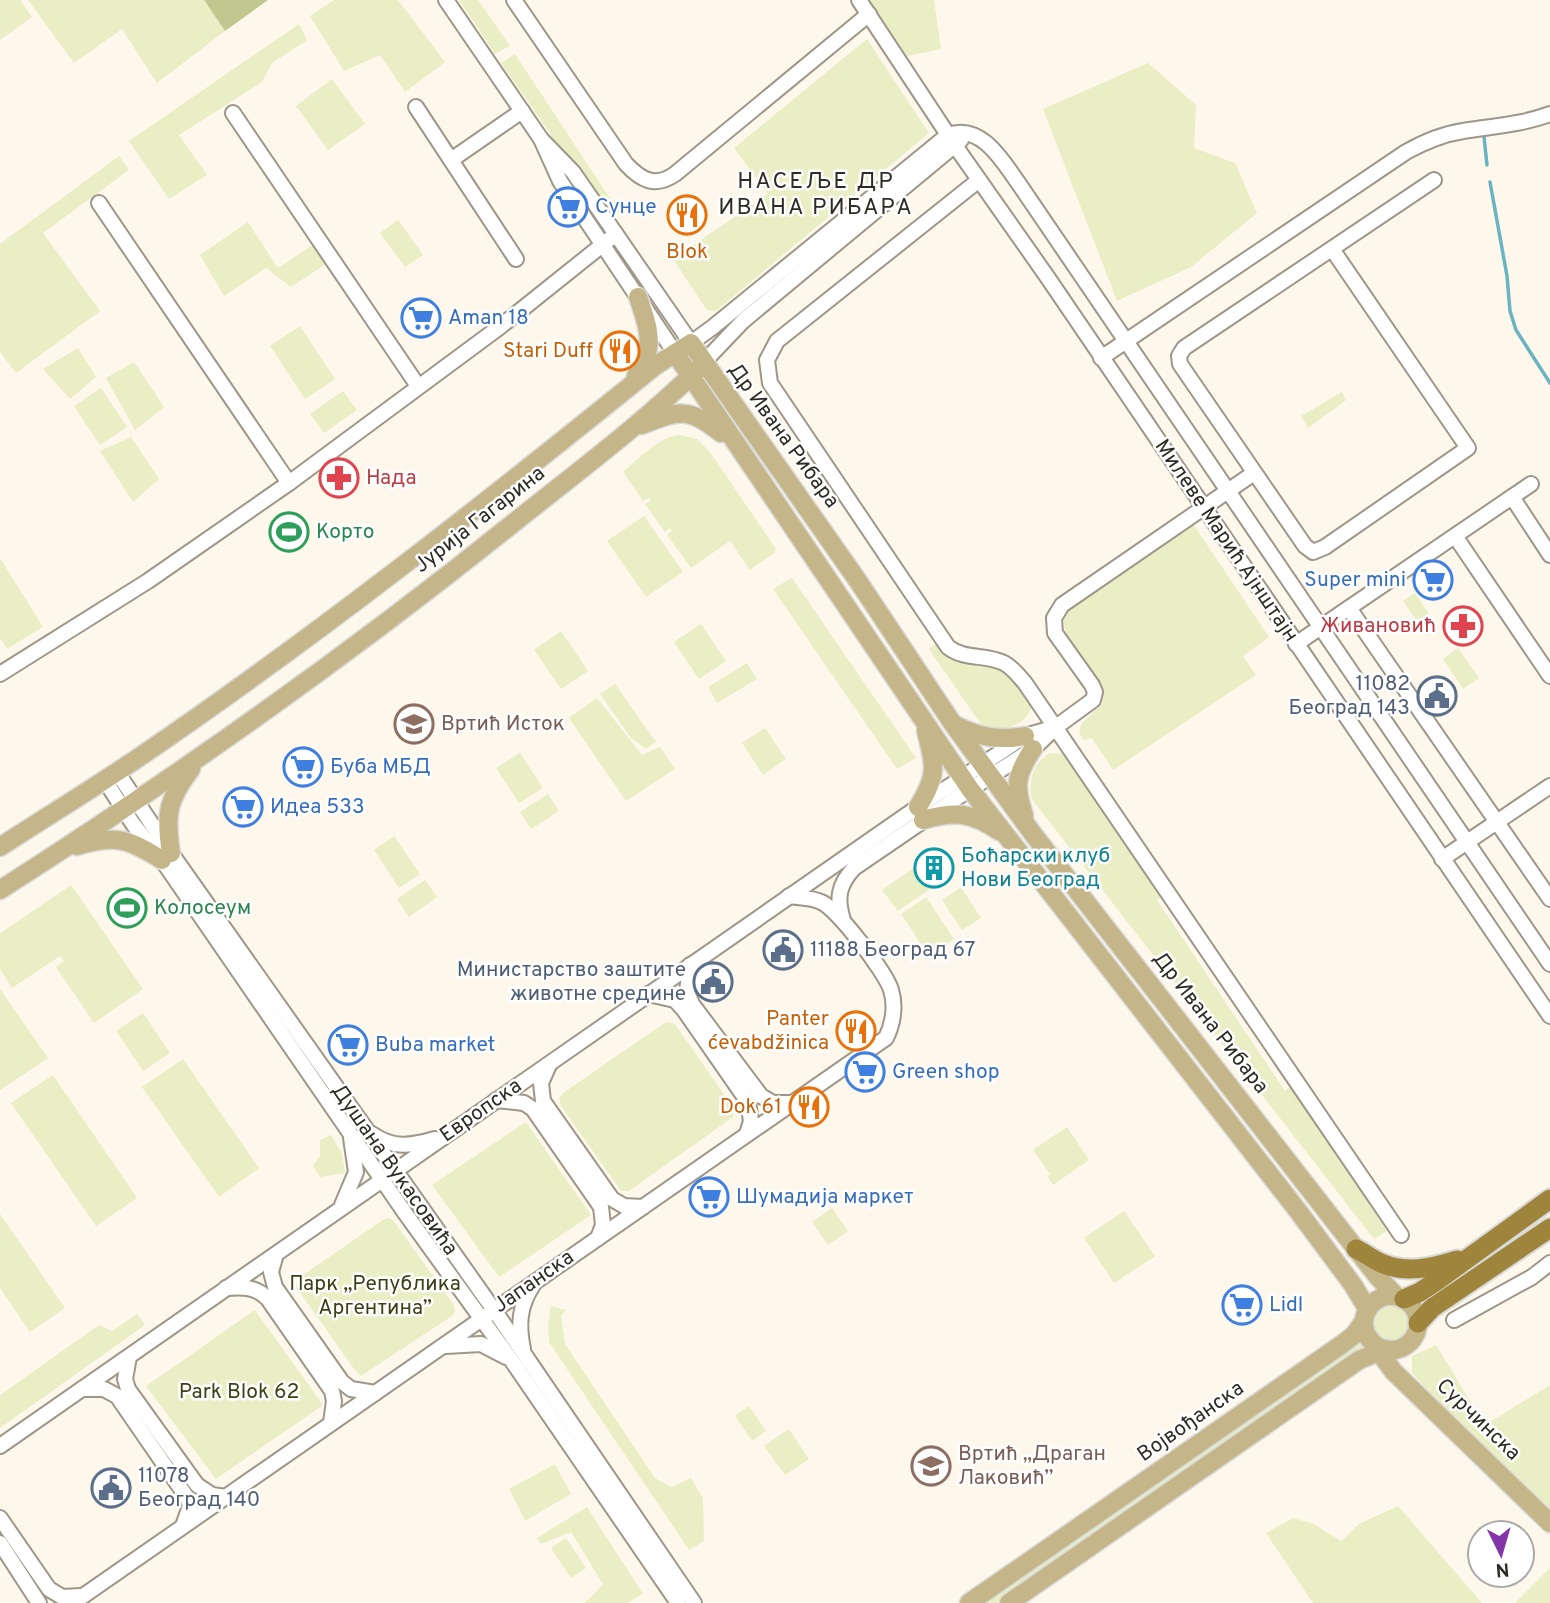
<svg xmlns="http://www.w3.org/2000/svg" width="1550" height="1603" viewBox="0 0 1550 1603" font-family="Overpass,sans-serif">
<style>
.green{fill:#e9eec4}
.forest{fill:#c1c88f}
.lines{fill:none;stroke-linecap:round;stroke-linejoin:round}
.stream{stroke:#6ab4c2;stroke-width:3.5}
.minor-casing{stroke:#9e9789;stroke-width:18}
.major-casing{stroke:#d9d9d8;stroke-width:21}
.highway-casing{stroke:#d9d9d8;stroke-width:23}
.minor{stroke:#fff;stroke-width:14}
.major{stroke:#c5b689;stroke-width:18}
.highway{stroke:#9f853b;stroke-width:19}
.labels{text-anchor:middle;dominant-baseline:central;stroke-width:5;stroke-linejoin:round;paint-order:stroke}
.shop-label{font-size:21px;fill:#366cbe;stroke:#fff;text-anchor:start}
.food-label{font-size:21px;fill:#c56008;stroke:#fff;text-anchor:end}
.street-label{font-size:21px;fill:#2e2b25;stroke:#fff}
.health-label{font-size:21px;fill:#be3a42;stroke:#fff;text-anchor:start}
.leisure-label{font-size:21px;fill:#27864d;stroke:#fff;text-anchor:start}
.service-label{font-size:21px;fill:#4e5e75;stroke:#fff;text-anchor:end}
.education-label{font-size:21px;fill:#785e54;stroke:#fff;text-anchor:start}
.culture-label{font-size:21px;fill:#0d838f;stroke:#fff;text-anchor:start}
.park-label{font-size:21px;fill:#3c4014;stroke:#fff}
.neighbourhood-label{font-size:23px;letter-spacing:2px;fill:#2e2b25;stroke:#fff}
</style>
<rect width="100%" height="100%" fill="#fef8ec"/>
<g class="green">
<path d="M0,0h20l12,17 -32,23z"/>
<path d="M28,0h176l21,31 -68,52 -35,-54 -48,34z"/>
<path d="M334,0h64l47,62 -40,30 -25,-37 -36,16 -34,-55z"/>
<path d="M459,0h19l32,46 -15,8z"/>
<path d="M869,0h65l7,49 -34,7z"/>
<path d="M299,24l8,16 -35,23 -10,19 -83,53 28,40 -38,24 -40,-58z"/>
<path d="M867,39l62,94 -213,178 -9,-1 -34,-51 95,-65 -34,-46z"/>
<path d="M515,54l102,155 -12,4 -104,-150z"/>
<path d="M1148,63l48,42 -2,43 41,15 22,50 -66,54 -74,34 -74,-192z"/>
<path d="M332,79l33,45 -37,26 -32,-44z"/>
<path d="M119,156l10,14 -86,63 57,78 -84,62 -16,-21v-108z"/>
<path d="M398,220l25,35 -18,12 -25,-34z"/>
<path d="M248,222l30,46 36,-24 12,20 -35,23 -25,-19 -42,28 -24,-41z"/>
<path d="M300,326l35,53 -30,20 -35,-53z"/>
<path d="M78,348l18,29 -26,22 -27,-30z"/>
<path d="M134,362l30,45 -29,23 -29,-52z"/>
<path d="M101,388l26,39 -27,18 -26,-39z"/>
<path d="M343,391l14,19 -33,23 -14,-19z"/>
<path d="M1342,392l4,8 -38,28 -7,-12z"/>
<path d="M680,435l17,4 13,13 66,97 -2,4 -24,17 -20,-29 -39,27 -24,-33 5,-4 -2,-3 -5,4 -20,-28 6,-3 -2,-3 -6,3 -20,-29c16,-13 36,-36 57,-37z"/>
<path d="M131,437l28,42 -26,23 -33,-51z"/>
<path d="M644,516l39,56 -37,25 -39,-56z"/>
<path d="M1193,524l76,113 -26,19 13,19 -143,95 -21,-32 -9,2 -4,-8 3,-9 20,-19c9,-34 -61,-69 -30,-97z"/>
<path d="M0,558l43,69 -36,22 -7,-11z"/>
<path d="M792,578l124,180 -19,11 -124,-180z"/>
<path d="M1415,593l23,35 -11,8 -24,-35z"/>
<path d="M701,624l25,37 -27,18 -25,-37z"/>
<path d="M561,631l27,40 -27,18 -27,-39z"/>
<path d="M938,642l20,16 41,11 12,7 6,5 15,24c-4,21 -35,31 -52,18l-51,-74z"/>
<path d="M1458,648l21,30 -16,11 -20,-30z"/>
<path d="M747,663l10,16 -40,24 -9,-16z"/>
<path d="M615,684l41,58 -10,7 -15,-11 -31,-44z"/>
<path d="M597,698l45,57 18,-8 15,22 -49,32 -57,-83z"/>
<path d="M765,728l21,31 -23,16 -21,-32z"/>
<path d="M520,753l23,35 -24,15 -23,-35z"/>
<path d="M1049,753l14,1 101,141 -7,5 128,191 7,-5 95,145 -13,8 -343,-441c-1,-21 0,-31 18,-45z"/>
<path d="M548,794l11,17 -28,18 -11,-17z"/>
<path d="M394,836l26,38 -21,14 -25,-38z"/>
<path d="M918,865l15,22 -35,24 -16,-21z"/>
<path d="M425,880l12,17 -28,20 -12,-18z"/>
<path d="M71,885l72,104 -49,34 -38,-56 8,-6 -4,-5 -48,32 -12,-19v-36z"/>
<path d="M961,887l20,31 -19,12 -20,-30z"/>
<path d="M926,897l28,42 -25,17 -28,-42z"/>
<path d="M0,989l48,69 -48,32z"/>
<path d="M143,1013l27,40 -27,18 -27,-40z"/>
<path d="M666,1022l9,2 59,85 -1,8 -104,74h-8l-60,-85 -2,-7 4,-6z"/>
<path d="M183,1059l76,109 -40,29 -77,-110z"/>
<path d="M53,1075l84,123 -41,28 -85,-123z"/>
<path d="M526,1122l65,93 -92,62 -67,-92z"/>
<path d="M1067,1127l22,33 -36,25 -6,-9 3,-2 -17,-24z"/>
<path d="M331,1135l11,18 3,20 -25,4 -7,-11 7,-10v-16z"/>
<path d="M832,1208l16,23 -20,14 -16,-23z"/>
<path d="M1124,1211l31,45 -41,27 -30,-45z"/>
<path d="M0,1214l65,94 -35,24 -30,-44z"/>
<path d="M389,1218l4,2 61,85 1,6 -3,5 -91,60 -4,-3 -61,-86 4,-10 83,-57z"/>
<circle cx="1391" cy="1322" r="19"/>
<path d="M551,1306l15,4 -5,6 4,28 90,134 16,9 20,-9 12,20 1,43 -15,9 -140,-208 -1,-17z"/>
<path d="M255,1310l68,95 -107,74 -70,-93z"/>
<path d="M137,1314l8,11 -145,103v-33l99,-70 13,6z"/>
<path d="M1361,1339l8,10 -133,87 -239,167h-14l165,-112z"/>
<path d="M1436,1345l49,80 65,-40v128l-80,-76 -58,-64v-17z"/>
<path d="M749,1406l17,25 -14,10 -17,-25z"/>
<path d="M789,1429l20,30 -24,16 -21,-29z"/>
<path d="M555,1464l16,30 -46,27 -16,-32z"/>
<path d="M1398,1506l84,97h-169l-47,-70 27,-15 21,6 27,17 18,-17z"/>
<path d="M587,1507l56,87 -16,9h-42l18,-19 -32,-52 -30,12 -4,-6z"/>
<path d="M566,1538l20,30 -15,10 -20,-30z"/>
<path d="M1550,1568v35h-35z"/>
</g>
<path class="forest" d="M204,0h64l-43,31z"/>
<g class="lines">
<g class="stream">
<path d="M1484,137l3,28"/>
<path d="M1490,182l17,94 3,35 6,19 34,53"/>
</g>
<g class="minor-casing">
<g id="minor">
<path d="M446,0l95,139 19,42 115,172"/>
<path d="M514,0l112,164c15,16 29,24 49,10l194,-160"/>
<path d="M859,0l97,147 92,131 502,738"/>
<path d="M416,107l100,152"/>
<path d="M233,113l185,273"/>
<path d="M541,139l32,33 118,171 22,-16 235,-192c33,-12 54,25 71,49l531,780"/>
<path d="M451,160l71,-49"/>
<path d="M979,180l-202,161 -10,19 3,23 178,264c16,13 38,7 56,16 8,4 14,12 21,20l376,552"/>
<path d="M99,203l190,280"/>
<path d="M1332,249l136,199 -143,99 -12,5 -8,-6 -125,-182 -1,-8 5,-8 250,-168"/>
<path d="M1101,358l305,-206c18,-10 37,-18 57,-21 30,-5 58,-6 87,-17"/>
<path d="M703,363l40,-42 218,-181"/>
<path d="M1512,497l38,58"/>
<path d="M1455,536l95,140"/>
<path d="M1349,608l201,291"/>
<path d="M1296,644l235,-160"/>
<path d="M0,674l148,-93 141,-98 212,-157 115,-92"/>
<path d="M117,772l54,81 332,470 191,280"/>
<path d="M104,779l29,45 29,36 243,353 107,148 166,242"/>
<path d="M1442,859l108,-73"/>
<path d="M843,920c-7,-22 -4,-36 11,-52l101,-69 78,-50 23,-22 37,-27 2,-8 -3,-7 -37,-52 -1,-15 8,-13 192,-132"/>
<path d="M690,965l-3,27 5,12 69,92 12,7h18"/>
<path d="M648,994l27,6 9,10 64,92 3,19 -4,13"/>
<path d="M549,1065l-8,18 2,18 69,98 12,7 19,1"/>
<path d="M496,1100l28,3 9,6 68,98 2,18 -5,13"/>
<path d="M372,1134c21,15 39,12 63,5"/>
<path d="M342,1205l14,-33 -5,-34"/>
<path d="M276,1254l-5,18 4,15 67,95 9,7 24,4"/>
<path d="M226,1288c17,-1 30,-2 42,11l64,92 2,10 -3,22"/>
<path d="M1454,1320l78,-43 18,-14"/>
<path d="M446,1346l35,-2 25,13"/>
<path d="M523,1349c-5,-24 -4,-43 10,-64"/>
<path d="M129,1357l-4,22 3,10 69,96 15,10 14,2"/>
<path d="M82,1389h22l13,7 71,103 2,7 -7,20"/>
<path d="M0,1446l918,-639 107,-71 31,-9"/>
<path d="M0,1518l49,71 13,8 19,-1"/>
<path d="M0,1543l39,60"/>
<path d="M73,1603l813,-565c7,-14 10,-32 5,-48 -5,-17 -54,-82 -70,-88 -10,-5 -22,-4 -32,-6"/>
</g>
</g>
<g class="major-casing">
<g id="major">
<path d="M675,353l295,436 328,422 55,74 15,25"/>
<path d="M636,376c20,-28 13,-48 2,-79"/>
<path d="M642,425c38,-15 46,-18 79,8"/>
<path d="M955,725c24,12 44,16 70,11"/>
<path d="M918,807c20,-32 17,-41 8,-76"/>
<path d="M1024,815c-10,-29 -8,-41 9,-66"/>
<path d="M923,820c32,-9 48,-8 76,11"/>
<path d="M77,846c38,-12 52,-7 85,14"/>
<path d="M0,847c46,-30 92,-58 138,-89 179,-122 349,-256 517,-392l36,-23 167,238 95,143 80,110 344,442 19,20"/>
<path d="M171,853c-6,-37 -4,-53 20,-84"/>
<path d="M0,890c178,-114 351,-236 516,-369 60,-48 127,-98 182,-152"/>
<circle cx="1391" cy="1323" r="27"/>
<path d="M1370,1339l23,32 157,152"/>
<path d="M969,1603l372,-258 13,-10 10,-14"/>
<path d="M1009,1603l350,-243 27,-11"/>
</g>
</g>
<g class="highway-casing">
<g id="highway">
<path d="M1356,1249c9,4 16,10 25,14 25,11 50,5 76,-3"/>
<path d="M1404,1299l16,-7 18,-12 112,-81"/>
<path d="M1418,1323l14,-15 118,-80"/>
</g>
</g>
<use href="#minor" class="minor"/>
<use href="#major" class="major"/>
<use href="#highway" class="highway"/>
</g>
<defs>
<g id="supermarket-ring" transform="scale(2.0125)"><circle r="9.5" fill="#fff" stroke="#3f7fe0" stroke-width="1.5"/><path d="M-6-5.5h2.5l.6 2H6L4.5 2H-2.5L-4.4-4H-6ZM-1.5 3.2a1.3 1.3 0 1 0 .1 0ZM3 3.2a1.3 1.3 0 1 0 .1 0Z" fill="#3f7fe0"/></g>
<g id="restaurant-ring" transform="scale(2.0125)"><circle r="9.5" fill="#fff" stroke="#e8710a" stroke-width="1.5"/><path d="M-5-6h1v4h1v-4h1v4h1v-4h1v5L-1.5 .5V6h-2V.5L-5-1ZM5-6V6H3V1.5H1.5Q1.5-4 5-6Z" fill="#e8710a"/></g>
<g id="pharmacy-ring" transform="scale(2.0125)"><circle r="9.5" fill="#fff" stroke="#e0444e" stroke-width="1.5"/><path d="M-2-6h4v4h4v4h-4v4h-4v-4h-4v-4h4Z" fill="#e0444e"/></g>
<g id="stadium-ring" transform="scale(2.0125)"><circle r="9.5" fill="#fff" stroke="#2e9e5b" stroke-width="1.5"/><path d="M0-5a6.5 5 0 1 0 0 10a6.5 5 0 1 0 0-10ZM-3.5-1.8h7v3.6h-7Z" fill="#2e9e5b"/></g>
<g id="civic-ring" transform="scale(2.0125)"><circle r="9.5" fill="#fff" stroke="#5c6f8a" stroke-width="1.5"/><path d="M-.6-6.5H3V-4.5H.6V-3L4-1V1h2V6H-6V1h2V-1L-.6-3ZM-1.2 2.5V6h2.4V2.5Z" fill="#5c6f8a"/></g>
<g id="school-ring" transform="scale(2.0125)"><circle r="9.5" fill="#fff" stroke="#8d6e63" stroke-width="1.5"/><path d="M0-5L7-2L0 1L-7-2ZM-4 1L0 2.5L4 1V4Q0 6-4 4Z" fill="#8d6e63"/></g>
<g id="building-ring" transform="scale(2.0125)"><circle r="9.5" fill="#fff" stroke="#0f9aa8" stroke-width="1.5"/><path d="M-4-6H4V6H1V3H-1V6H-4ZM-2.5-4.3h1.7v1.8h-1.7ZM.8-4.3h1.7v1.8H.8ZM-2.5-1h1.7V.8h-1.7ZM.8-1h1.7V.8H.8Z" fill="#0f9aa8"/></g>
</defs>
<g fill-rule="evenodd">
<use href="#supermarket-ring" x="568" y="207"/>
<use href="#restaurant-ring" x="687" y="215"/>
<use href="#supermarket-ring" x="421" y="318"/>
<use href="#restaurant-ring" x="620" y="351"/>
<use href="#pharmacy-ring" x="339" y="478"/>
<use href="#stadium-ring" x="289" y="532"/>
<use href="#supermarket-ring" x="1433" y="580"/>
<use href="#pharmacy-ring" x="1463" y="626"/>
<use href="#civic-ring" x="1437" y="696"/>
<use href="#school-ring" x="414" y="724"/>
<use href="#supermarket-ring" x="303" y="767"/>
<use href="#supermarket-ring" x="243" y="807"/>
<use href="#building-ring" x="934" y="868"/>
<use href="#stadium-ring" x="127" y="908"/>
<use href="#civic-ring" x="783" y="950"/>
<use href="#civic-ring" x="713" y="982"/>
<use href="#restaurant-ring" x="856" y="1031"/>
<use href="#supermarket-ring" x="348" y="1045"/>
<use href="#supermarket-ring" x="865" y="1072"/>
<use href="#restaurant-ring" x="809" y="1107"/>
<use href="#supermarket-ring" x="709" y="1197"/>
<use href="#supermarket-ring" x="1242" y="1305"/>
<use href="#school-ring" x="931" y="1466"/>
<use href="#civic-ring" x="111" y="1488"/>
</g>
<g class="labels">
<g class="shop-label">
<text x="595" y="207">Сунце</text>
<text x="448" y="318">Aman 18</text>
<text x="1406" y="580" text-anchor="end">Super mini</text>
<text x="330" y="767">Буба МБД</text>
<text x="270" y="807">Идеа 533</text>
<text x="375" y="1045">Buba market</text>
<text x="892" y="1072">Green shop</text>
<text x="736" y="1197">Шумадија маркет</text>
<text x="1269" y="1305">Lidl</text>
</g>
<g class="food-label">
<text x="687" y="252" text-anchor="middle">Blok</text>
<text x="593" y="351">Stari Duff</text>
<text x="829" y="1019">Panter<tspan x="829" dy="24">ćevabdžinica</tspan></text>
<text x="782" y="1107">Dok 61</text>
</g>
<g class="street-label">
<text transform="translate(783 436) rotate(54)">Др Ивана Рибара</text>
<text transform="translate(480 520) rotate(-38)">Јурија Гагарина</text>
<text transform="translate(1226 541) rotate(56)">Милеве Марић Ајнштајн</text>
<text transform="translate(1210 1023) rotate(52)">Др Ивана Рибара</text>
<text transform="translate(481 1111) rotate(-35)">Европска</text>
<text transform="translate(394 1170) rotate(55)">Душана Вукасовића</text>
<text transform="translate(534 1282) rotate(-35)">Јапанска</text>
<text transform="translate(1478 1420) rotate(44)">Сурчинска</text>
<text transform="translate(1191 1422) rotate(-35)">Војвођанска</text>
</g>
<g class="health-label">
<text x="366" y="478">Нада</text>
<text x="1436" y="626" text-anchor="end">Живановић</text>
</g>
<g class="leisure-label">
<text x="316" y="532">Корто</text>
<text x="154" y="908">Колосеум</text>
</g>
<g class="service-label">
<text x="1410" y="684">11082<tspan x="1410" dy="24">Београд 143</tspan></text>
<text x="810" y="950" text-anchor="start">11188 Београд 67</text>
<text x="686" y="970">Министарство заштите<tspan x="686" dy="24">животне средине</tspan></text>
<text x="138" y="1476" text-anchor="start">11078<tspan x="138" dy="24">Београд 140</tspan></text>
</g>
<g class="education-label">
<text x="441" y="724">Вртић Исток</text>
<text x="958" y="1454">Вртић „Драган<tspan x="958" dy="24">Лаковић”</tspan></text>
</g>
<g class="culture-label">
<text x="961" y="856">Боћарски клуб<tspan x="961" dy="24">Нови Београд</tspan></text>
</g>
<g class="park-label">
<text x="375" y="1284">Парк „Република<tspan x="375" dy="24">Аргентина”</tspan></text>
<text x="239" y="1392">Park Blok 62</text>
</g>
<g class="neighbourhood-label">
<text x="816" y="182">НАСЕЉЕ ДР<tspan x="816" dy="26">ИВАНА РИБАРА</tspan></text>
</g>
</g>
<g transform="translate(1501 1554) rotate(175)"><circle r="33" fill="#ffffff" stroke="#abaaa8" stroke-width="2"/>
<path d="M0-5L12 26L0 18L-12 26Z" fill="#8335a5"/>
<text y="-10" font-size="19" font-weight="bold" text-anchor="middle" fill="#2e2b25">N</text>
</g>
</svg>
